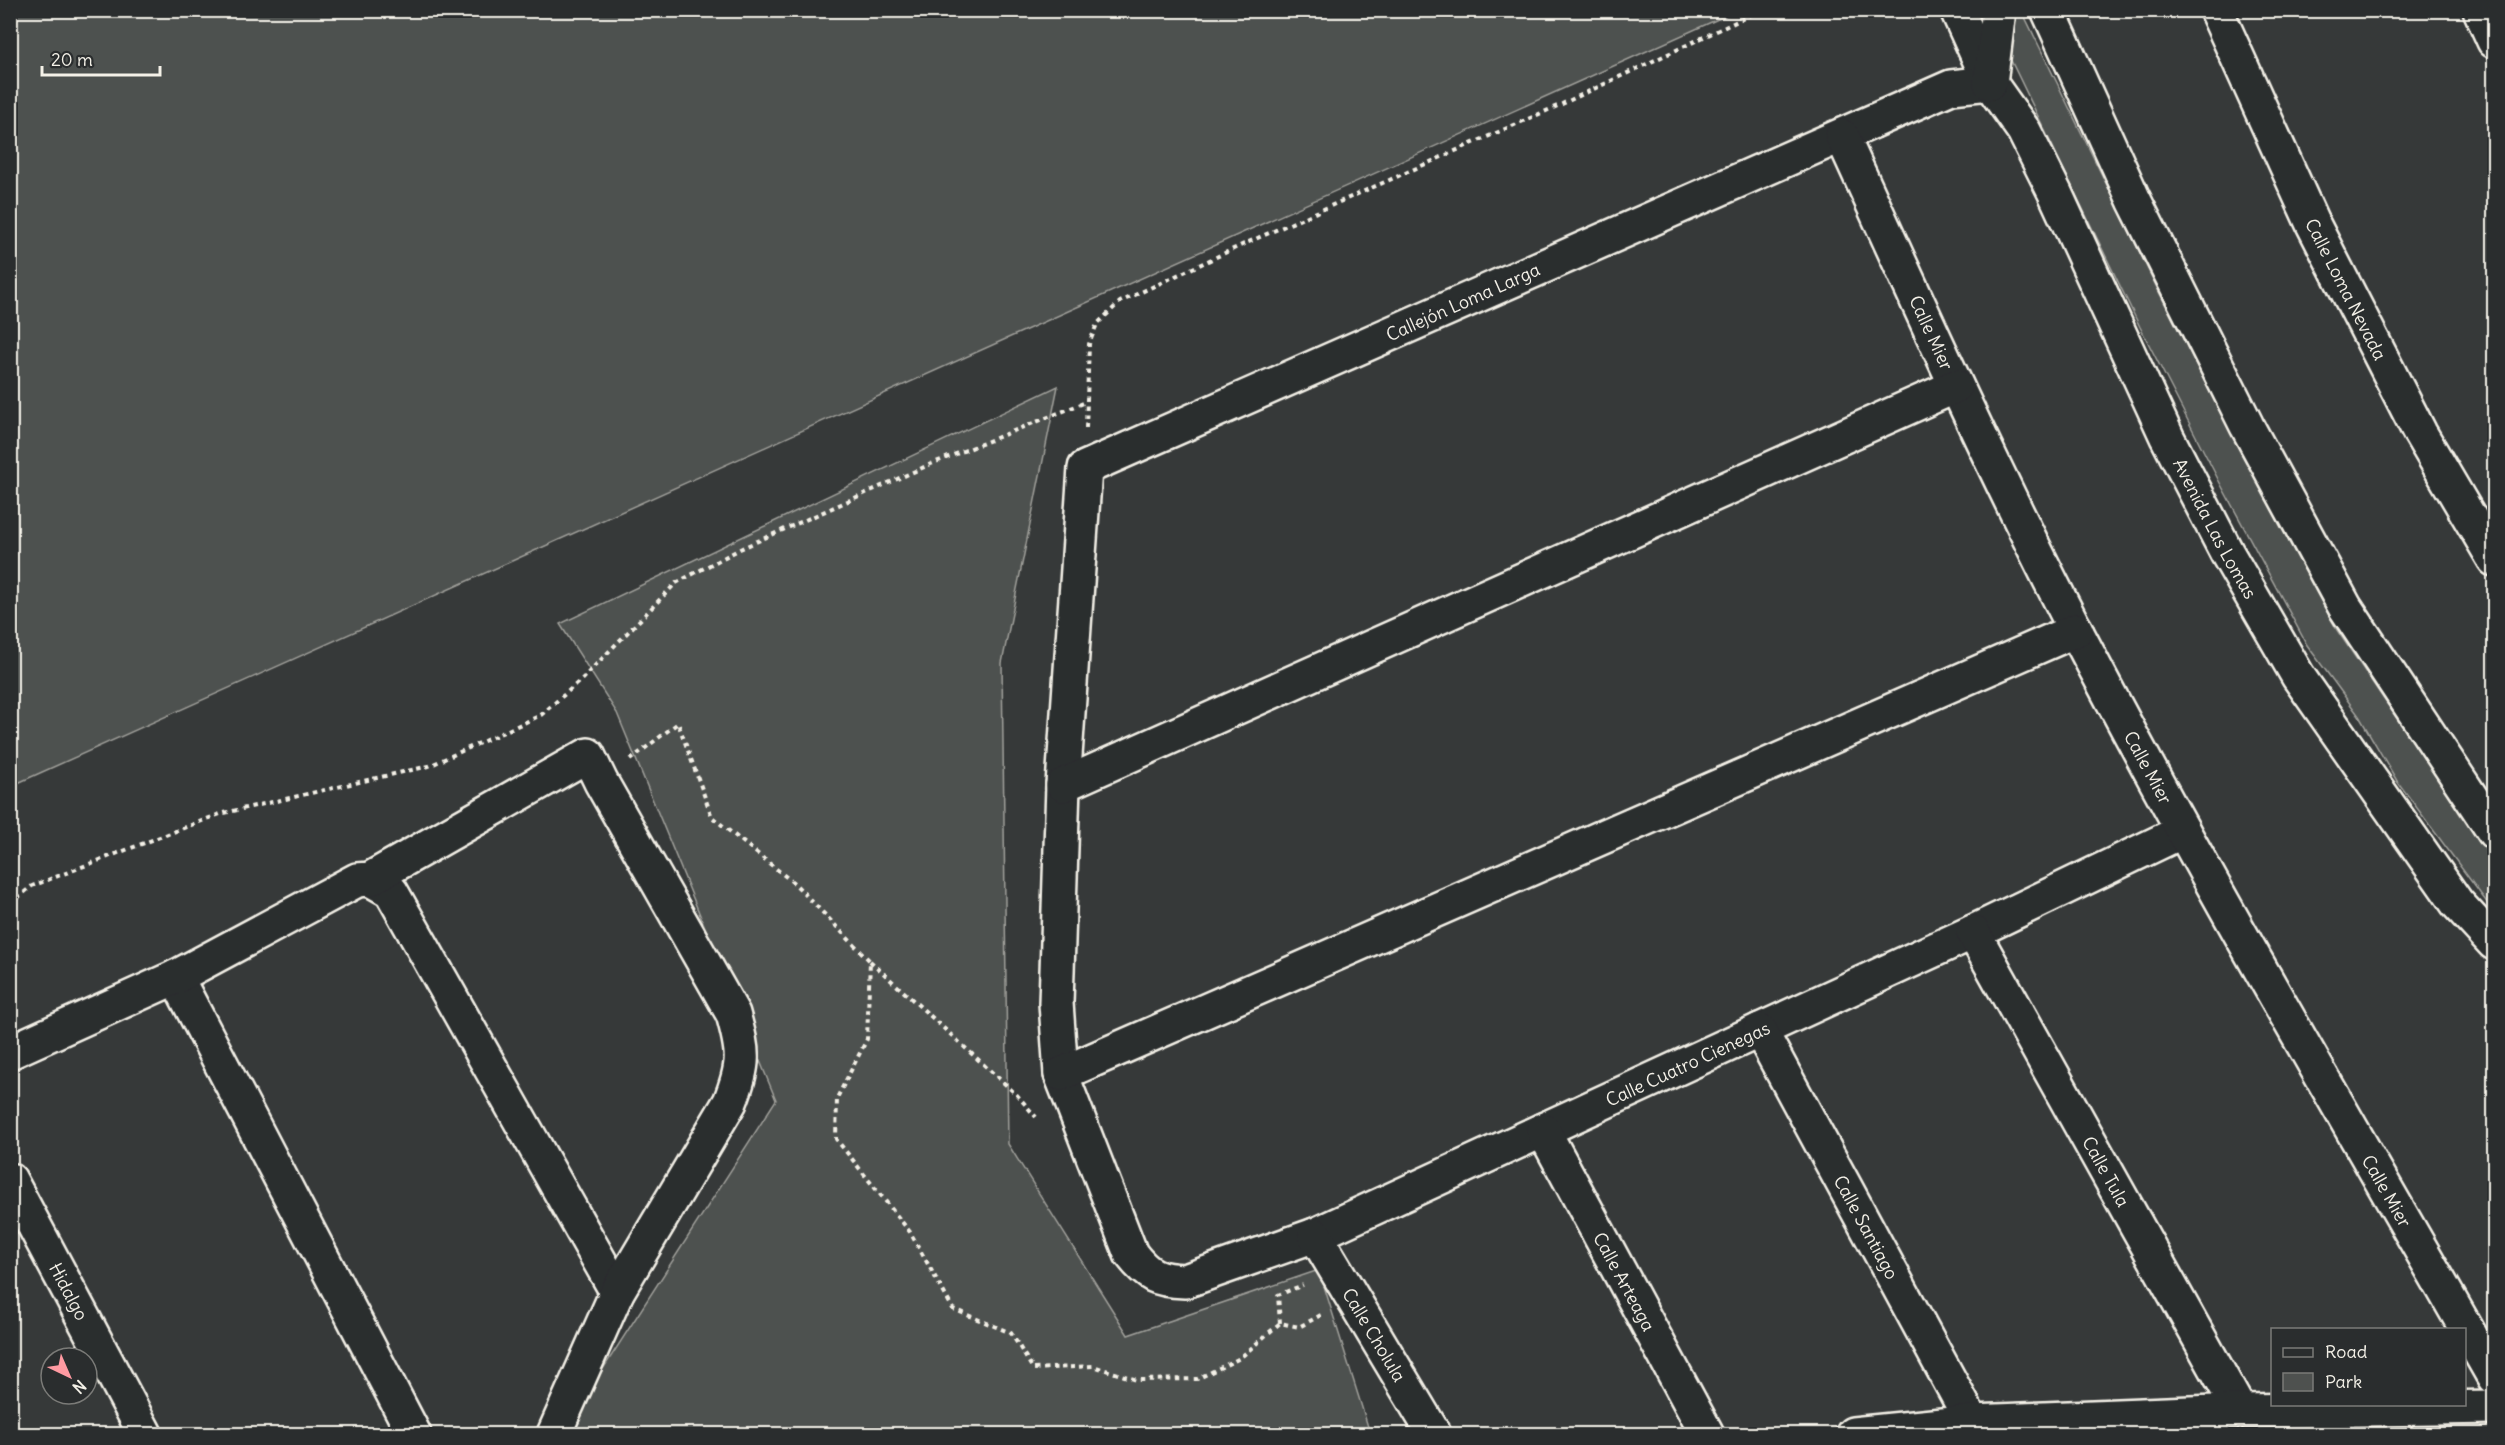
<svg xmlns="http://www.w3.org/2000/svg" width="2505" height="1445" viewBox="0 0 2505 1445" font-family="Delius,sans-serif">
<style>
.green{fill:#4e514f;stroke:#a1a19c;stroke-width:1.5}
.lines{fill:none;stroke-linecap:round;stroke-linejoin:round}
.minor-casing{stroke:#f4f1e8;stroke-width:38}
.path{stroke:#f4f1e8;stroke-width:4;stroke-dasharray:4.5 4.5;stroke-linecap:butt}
.minor{stroke:#2a2d2e;stroke-width:33}
.labels{text-anchor:middle;dominant-baseline:central;stroke-width:5;stroke-linejoin:round;paint-order:stroke}
.street-label{font-size:18px;fill:#f4f1e8;stroke:#2a2d2e}
</style>
<rect width="100%" height="100%" fill="#363939"/>
<filter id="ink" filterUnits="userSpaceOnUse"><feTurbulence type="fractalNoise" baseFrequency=".0167" numOctaves="2"/><feDisplacementMap in="SourceGraphic" scale="12" xChannelSelector="R" yChannelSelector="G"/><feConvolveMatrix kernelMatrix="1 2 1 2 8 2 1 2 1" color-interpolation-filters="sRGB"/></filter>
<g filter="url(#ink)">
<g class="green">
<path d="M11,10h1725v1l-1725,775z"/>
<path d="M1987,11h35l136,279 81,159 98,181 157,232v50l-97,-131 -38,-65 -52,-71 -87,-162 -80,-156z"/>
<path d="M1058,386l-56,277 6,481 120,191 191,-65 50,160 -95,4h-496l-213,-6 211,-328 -159,-387 -57,-89z"/>
</g>
<g class="lines">
<g class="minor-casing">
<g id="minor">
<path id="s1" d="M1957,10l33,73 34,48 31,62 112,244 60,116 71,123 159,227 37,40"/>
<path d="M2048,10l86,190 113,226 98,181 149,225"/>
<path id="s2" d="M2216,10l96,212 108,211 74,126"/>
<path d="M2480,10l14,31"/>
<path id="s3" d="M1990,83l-39,4 -866,381 -22,317 -7,218 5,71 70,180c17,22 26,26 54,27l130,-46 658,-303 210,-101"/>
<path d="M1990,83l9,-73"/>
<path id="s4" d="M1842,136c76,167 151,334 235,497 131,252 276,497 417,744"/>
<path d="M1063,785l893,-399"/>
<path d="M370,879l21,12 226,401"/>
<path id="s5" d="M1973,932l267,479"/>
<path d="M176,977l238,457"/>
<path id="s6" d="M1760,1030l212,392"/>
<path d="M10,1052l166,-75 181,-97 13,-1 218,-124 13,27 132,232c11,39 12,50 -3,88l-113,190 -63,142"/>
<path d="M1061,1074l1015,-444"/>
<path id="s7" d="M1543,1130l164,304"/>
<path id="s8" d="M10,1180l135,254"/>
<path id="s9" d="M1315,1235l119,199"/>
<path d="M1853,1434l119,-12 268,-11 254,-4"/>
</g>
</g>
<g class="path">
<path d="M1086,428l3,-84 8,-20 23,-22 124,-58 318,-140 199,-94"/>
<path d="M630,760l48,-37 34,94 83,67 75,77 -3,78 -30,59 -1,41 74,93 43,77 58,24 22,36 60,-3 44,14 60,-1 43,-21 40,-35 19,4 22,-12"/>
<path d="M10,904l22,-18 188,-72 209,-48 112,-51 41,-36 94,-96 64,-34 191,-85 155,-62"/>
<path d="M870,961l147,134 19,22"/>
<path d="M1280,1323l-2,-28 25,-10"/>
</g>
<use href="#minor" class="minor"/>
</g>
</g>
<g class="labels">
<g class="street-label">
<text stroke="none"><textPath href="#s2" startOffset="308">Calle Loma Nevada</textPath></text>
<text transform="translate(1463 302) rotate(-24)">Callejón Loma Larga</text>
<text stroke="none"><textPath href="#s4" startOffset="216">Calle Mier</textPath></text>
<text stroke="none"><textPath href="#s1" startOffset="580">Avenida Las Lomas</textPath></text>
<text stroke="none"><textPath href="#s4" startOffset="702">Calle Mier</textPath></text>
<text stroke="none"><textPath href="#s3" startOffset="2397">Calle Cuatro Cienegas</textPath></text>
<text stroke="none"><textPath href="#s5" startOffset="274">Calle Tula</textPath></text>
<text stroke="none"><textPath href="#s4" startOffset="1188">Calle Mier</textPath></text>
<text stroke="none"><textPath href="#s6" startOffset="224">Calle Santiago</textPath></text>
<text stroke="none"><textPath href="#s7" startOffset="172">Calle Arteaga</textPath></text>
<text stroke="none"><textPath href="#s8" startOffset="126">Hidalgo</textPath></text>
<text stroke="none"><textPath href="#s9" startOffset="116">Calle Cholula</textPath></text>
</g>
</g>
<rect width="2505" height="1445" fill="none" stroke="#2a2d2e" stroke-width="36"/>
<rect x="18" y="18" width="2469" height="1409" fill="none" stroke="#f4f1e8" stroke-width="2" filter="url(#ink)"/>
<rect x="2271" y="1328" width="195" height="78" fill="#2a2d2e" stroke="#7b7b78" stroke-width="1.5"/>
<rect x="2283" y="1348" width="30" height="9" fill="#2a2d2e" stroke="#7b7b78" stroke-width="1.5"/>
<text x="2325" y="1358" font-size="18" fill="#f4f1e8">Road</text>
<rect x="2283" y="1373" width="30" height="18" fill="#4e514f" stroke="#7b7b78" stroke-width="1.5"/>
<text x="2325" y="1388" font-size="18" fill="#f4f1e8">Park</text>
<g transform="translate(69 1376) rotate(136)"><circle r="28" fill="#2a2d2e" stroke="#7b7b78" stroke-width="1.5"/>
<path d="M0-4.5L10 22L0 15L-10 22Z" fill="#ff9aa2"/>
<text y="-9" font-size="16" font-weight="bold" text-anchor="middle" fill="#f4f1e8">N</text>
</g>
<path d="M42 66v9h118v-9" fill="none" stroke="#f4f1e8" stroke-width="3"/>
<text x="51" y="66" font-size="18" fill="#f4f1e8" stroke="#2a2d2e" stroke-width="4.5" paint-order="stroke">20 m</text>
</svg>
